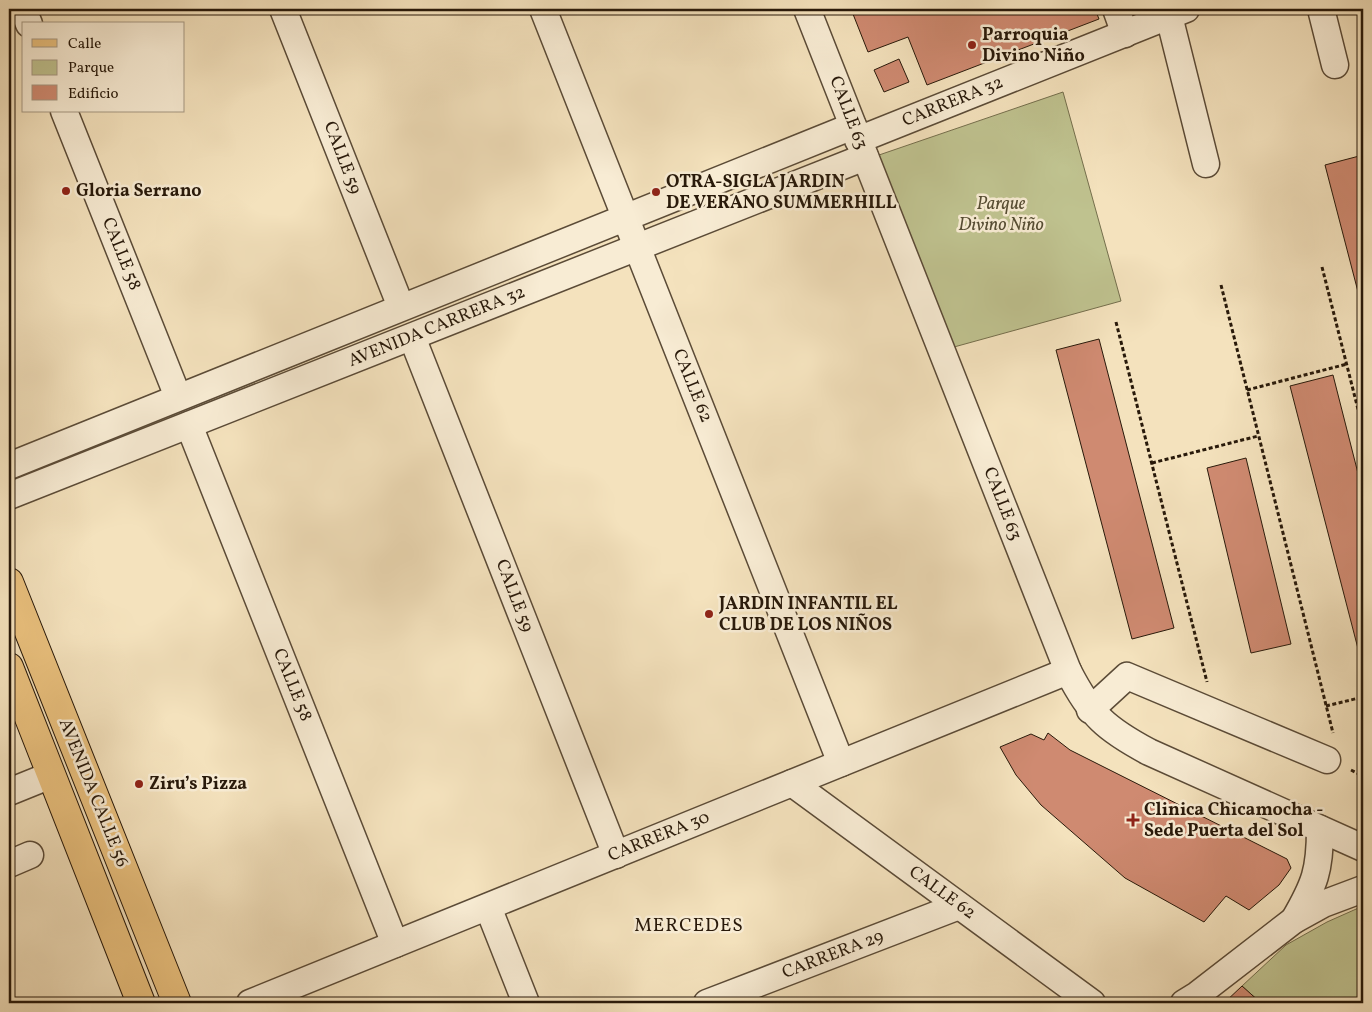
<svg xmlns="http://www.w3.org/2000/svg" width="1372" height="1012" viewBox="0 0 1372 1012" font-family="Vollkorn,serif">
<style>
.green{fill:#bfc28f;stroke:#746e4c}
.building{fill:#cf8a71;stroke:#28190a}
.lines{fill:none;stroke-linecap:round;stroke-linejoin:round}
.minor-casing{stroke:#5b4b37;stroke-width:29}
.major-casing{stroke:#28190a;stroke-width:30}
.path{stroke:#28190a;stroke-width:3;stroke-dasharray:4 2.5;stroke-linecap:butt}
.minor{stroke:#f8ecd4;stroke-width:26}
.major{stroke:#eac17e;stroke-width:28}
.poi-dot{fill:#8f2418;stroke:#f8ecd4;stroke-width:2}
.labels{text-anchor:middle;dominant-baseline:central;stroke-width:5;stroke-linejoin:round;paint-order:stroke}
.poi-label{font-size:18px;font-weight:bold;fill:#28190a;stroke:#f8ecd4;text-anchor:start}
.street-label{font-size:18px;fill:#28190a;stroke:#f8ecd4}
.park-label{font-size:18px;font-style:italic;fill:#554c32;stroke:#f8ecd4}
.neighbourhood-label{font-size:19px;letter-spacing:1px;fill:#28190a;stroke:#f8ecd4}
</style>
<rect width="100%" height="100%" fill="#f4e2bd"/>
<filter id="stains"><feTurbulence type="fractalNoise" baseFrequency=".004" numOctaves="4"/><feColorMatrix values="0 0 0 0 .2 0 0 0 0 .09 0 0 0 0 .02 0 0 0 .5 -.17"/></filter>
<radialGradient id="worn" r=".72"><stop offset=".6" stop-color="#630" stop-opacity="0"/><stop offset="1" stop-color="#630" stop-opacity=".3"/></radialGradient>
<g class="green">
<path d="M1063,92l58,209 -167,46 -75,-192z"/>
<path d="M1363,906v97h-102l-19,-17 44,-41 41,-23z"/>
</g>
<g class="building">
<path d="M851,9h244l4,10 -172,66 -19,-48 -40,15z"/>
<path d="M899,59l10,23 -25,10 -10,-22z"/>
<path d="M1363,155v156l-38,-146z"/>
<path d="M1099,339l75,289 -42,11 -76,-289z"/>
<path d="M1333,375l30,118v175l-73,-282z"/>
<path d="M1246,458l45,186 -40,9 -44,-185z"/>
<path d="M1048,733l22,17 217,109 4,9 -12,17 -30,25 -23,-14 -22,26 -79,-44 -84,-73 -25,-30 -16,-28 31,-13 13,6z"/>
<path d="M1242,986l19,17h-37z"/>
</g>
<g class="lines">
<g class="minor-casing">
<g id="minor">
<path d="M23,9l6,15"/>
<path d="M283,9l118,298"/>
<path d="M543,9l298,754"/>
<path d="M807,9l261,662c23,45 38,58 81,81l214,96"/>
<path d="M1116,9l9,25"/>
<path d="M1321,9l14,56"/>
<path d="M1169,16l37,148"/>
<path d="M64,111l114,286"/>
<path d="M858,140l328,-131"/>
<path d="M412,337l204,518"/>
<path d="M189,425l206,519"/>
<path d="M9,466l844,-340"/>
<path d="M9,496l856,-339"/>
<path d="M1090,710l37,-34 200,84"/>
<path d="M792,783l300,220"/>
<path d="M9,792l42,-17"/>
<path d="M9,864l21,-9"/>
<path d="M488,907l38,96"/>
<path d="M1294,920c21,-36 26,-50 26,-91"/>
<path d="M250,1003l818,-332"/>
<path d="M707,1003l252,-97"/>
<path d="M1184,1003l13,-8 97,-75 29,-16 40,-15"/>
</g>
</g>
<g class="major-casing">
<g id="major">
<path d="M9,582l168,421"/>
<path d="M9,667l132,336"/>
</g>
</g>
<g class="path">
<path d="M1322,267l41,162"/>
<path d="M1221,285l112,448"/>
<path d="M1116,322l91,360"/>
<path d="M1247,390l100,-26"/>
<path d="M1152,463l106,-27"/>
<path d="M1326,706l37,-9"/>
<path d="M1351,770l12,6"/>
</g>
<use href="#minor" class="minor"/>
<use href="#major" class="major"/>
</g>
<g class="poi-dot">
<circle cx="972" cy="45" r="5"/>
<circle cx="66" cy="191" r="5"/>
<circle cx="656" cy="192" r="5"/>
<circle cx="709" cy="614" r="5"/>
<circle cx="139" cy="784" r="5"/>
<path d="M1130.5 812.5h5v5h5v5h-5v5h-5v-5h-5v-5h5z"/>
</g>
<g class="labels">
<g class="poi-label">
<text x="982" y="35">Parroquia<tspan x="982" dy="21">Divino Niño</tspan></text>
<text x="666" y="182">OTRA-SIGLA JARDIN<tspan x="666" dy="21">DE VERANO SUMMERHILL</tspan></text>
<text x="76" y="191">Gloria Serrano</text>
<text x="719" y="604">JARDIN INFANTIL EL<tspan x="719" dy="21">CLUB DE LOS NIÑOS</tspan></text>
<text x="149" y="784">Ziru’s Pizza</text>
<text x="1144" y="810">Clinica Chicamocha -<tspan x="1144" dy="21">Sede Puerta del Sol</tspan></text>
</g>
<g class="street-label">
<text transform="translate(953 102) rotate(-22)">CARRERA 32</text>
<text transform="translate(848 113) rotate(69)">CALLE 63</text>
<text transform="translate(342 158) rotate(69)">CALLE 59</text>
<text transform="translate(121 254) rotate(68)">CALLE 58</text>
<text transform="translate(437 327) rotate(-22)">AVENIDA CARRERA 32</text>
<text transform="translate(692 386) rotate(68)">CALLE 62</text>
<text transform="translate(1002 504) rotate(69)">CALLE 63</text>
<text transform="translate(514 596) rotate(69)">CALLE 59</text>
<text transform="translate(292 685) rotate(68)">CALLE 58</text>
<text transform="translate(93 793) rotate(68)">AVENIDA CALLE 56</text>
<text transform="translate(659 837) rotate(-22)">CARRERA 30</text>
<text transform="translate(942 893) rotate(36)">CALLE 62</text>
<text transform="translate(833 955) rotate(-21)">CARRERA 29</text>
</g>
<g class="park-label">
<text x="1001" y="204">Parque<tspan x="1001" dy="21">Divino Niño</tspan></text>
</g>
<g class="neighbourhood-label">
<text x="689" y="926">MERCEDES</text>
</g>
</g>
<rect width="1372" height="1012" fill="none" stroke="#f4e2bd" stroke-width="30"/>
<rect x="10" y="10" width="1352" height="992" fill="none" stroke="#28190a" stroke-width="2.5"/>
<rect x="15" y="15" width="1342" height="982" fill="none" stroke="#28190a"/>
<rect x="22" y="22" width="162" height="90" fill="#f8ecd4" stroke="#a59883"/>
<rect x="32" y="39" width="25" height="8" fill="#eac17e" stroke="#a59883"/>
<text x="68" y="48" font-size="15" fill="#28190a">Calle</text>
<rect x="32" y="60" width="25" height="15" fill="#bfc28f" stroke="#a59883"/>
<text x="68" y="72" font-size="15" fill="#28190a">Parque</text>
<rect x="32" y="85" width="25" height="15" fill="#cf8a71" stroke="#a59883"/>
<text x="68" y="98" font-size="15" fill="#28190a">Edificio</text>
<rect width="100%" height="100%" filter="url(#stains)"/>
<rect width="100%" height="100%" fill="url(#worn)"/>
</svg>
